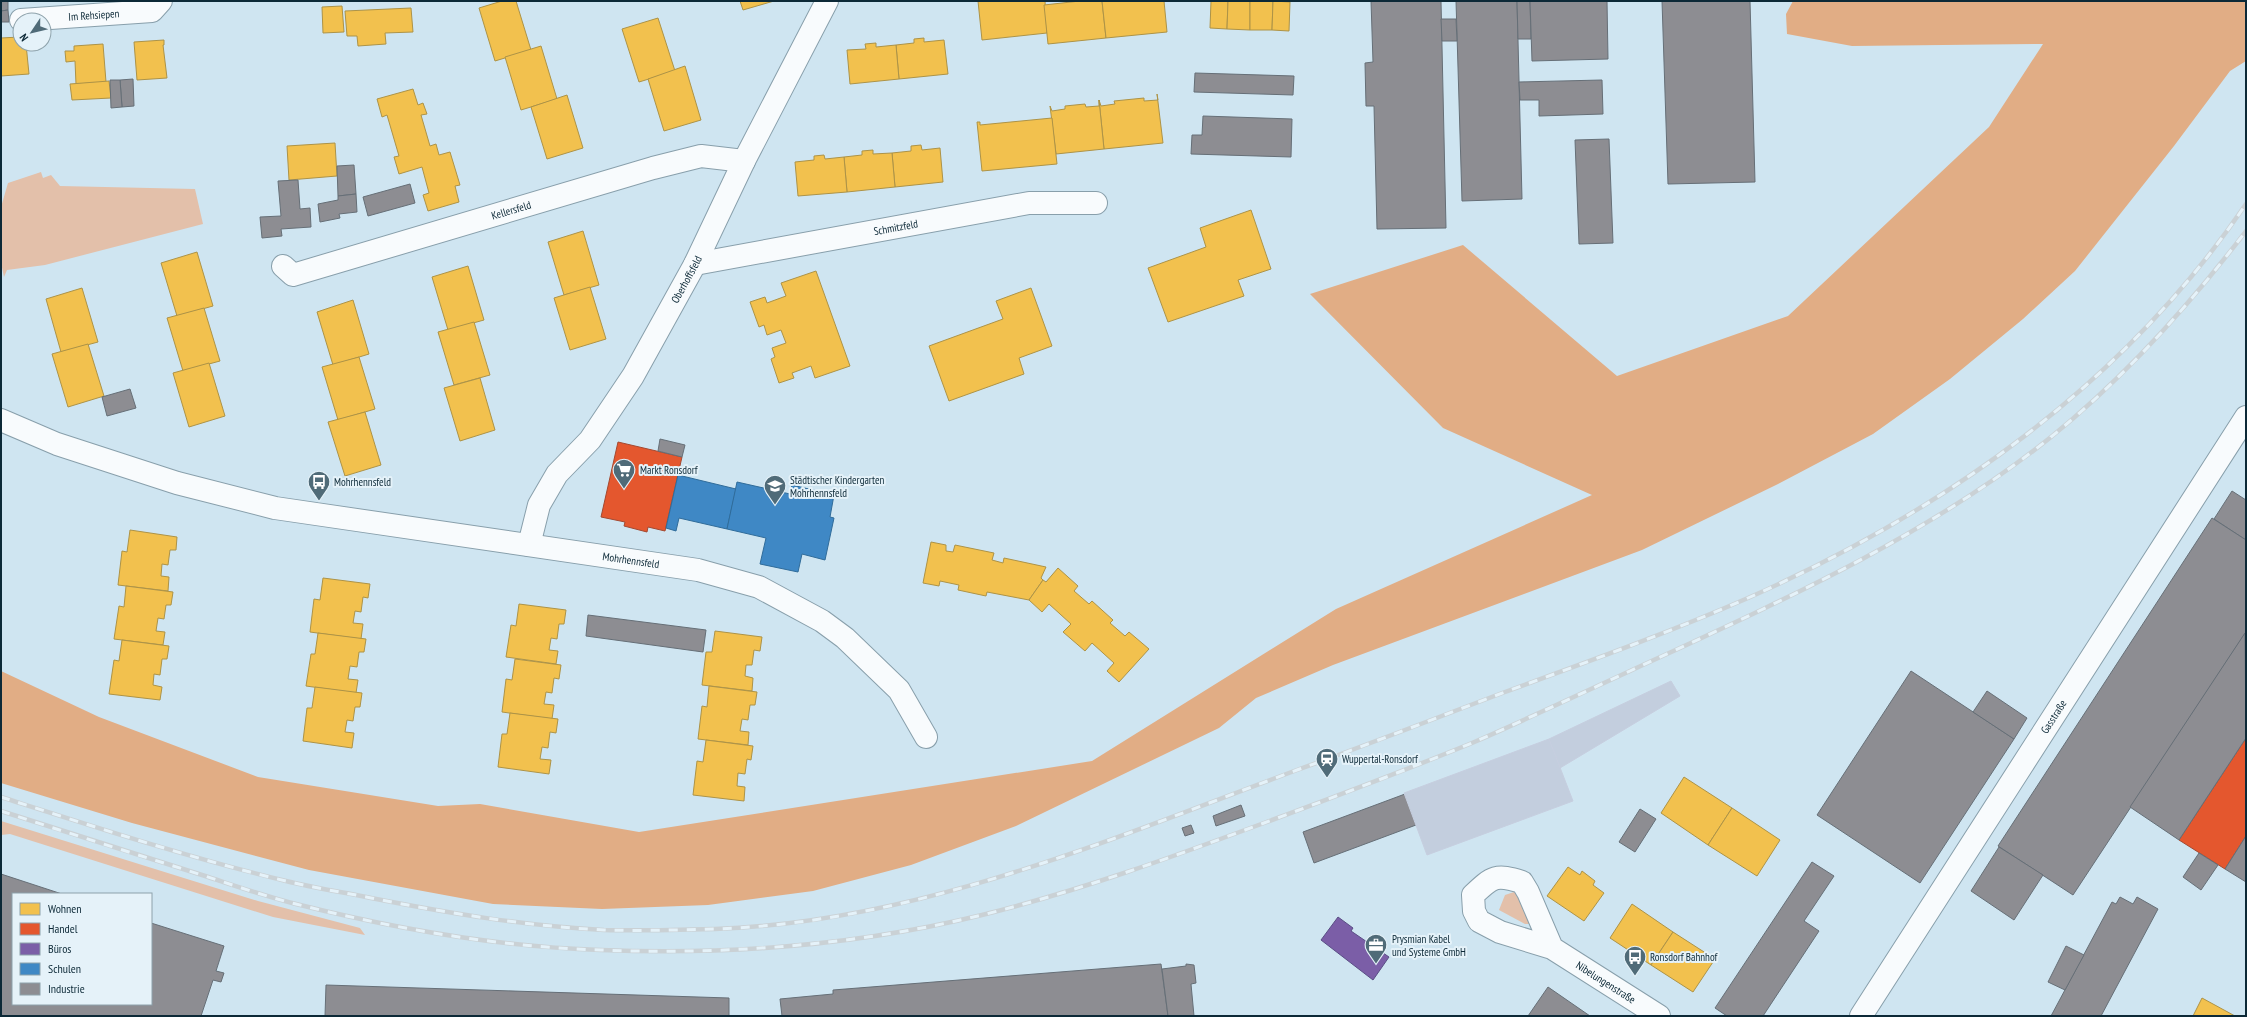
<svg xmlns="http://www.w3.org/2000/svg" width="2247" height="1017" viewBox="0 0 2247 1017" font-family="'PT Sans Narrow',sans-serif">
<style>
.green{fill:#e3c0aa}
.forest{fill:#e1ad85}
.homes{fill:#f2c14e;stroke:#ad9347}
.shops{fill:#e4572e;stroke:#a34931}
.offices{fill:#7b5ea7;stroke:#5a4e85}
.schools{fill:#3f88c5;stroke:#306c9a}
.industry{fill:#8d8d92;stroke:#666f77}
.building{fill:#c3cede;stroke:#c6cedf}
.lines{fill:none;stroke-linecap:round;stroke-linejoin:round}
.street-casing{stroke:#889fab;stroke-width:24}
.secondary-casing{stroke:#889fab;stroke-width:24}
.street{stroke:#f8fbfd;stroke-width:22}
.secondary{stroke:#f8fbfd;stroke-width:22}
.rail-casing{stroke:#cad1d5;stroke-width:4.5}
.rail{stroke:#e5f2f9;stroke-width:3;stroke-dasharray:9;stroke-linecap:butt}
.labels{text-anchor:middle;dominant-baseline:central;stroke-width:4;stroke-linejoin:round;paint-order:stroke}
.street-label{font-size:11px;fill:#0c2937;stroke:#e5f2f9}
.poi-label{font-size:11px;fill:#0c2937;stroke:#e5f2f9;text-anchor:start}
</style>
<rect width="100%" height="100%" fill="#cfe5f1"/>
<g class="green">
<path d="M41,172l2,6 8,-3 9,11 135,3 8,35 -158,41 -38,5 -3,7 -3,-14v-56l7,-24z"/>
<path d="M1,821l257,80 102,27 5,7 -92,-18 -263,-83 -9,1z"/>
<path d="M1514,892l5,3 11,29h-5l-26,-14 6,-15z"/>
</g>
<path class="forest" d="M1793,1h453v60l-16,10 -56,75 -99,125 -52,48 -73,60 -77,55 -97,51 -134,65 -309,115 -77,33 -37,30 -203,98 -105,39 -98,26 -105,14 -106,4 -109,-5 -184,-34 -177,-47 -131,-40v-112l98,46 159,60 180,29 42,-2 159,28 453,-71 244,-152 256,-114 -149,-67 -133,-134 153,-49 154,131 171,-60 201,-189 54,-83 -191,2 -65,-12 -1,-20z"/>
<g class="homes">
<path d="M502,1h14l15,49 -36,11 -16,-53z"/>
<path d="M740,1h34l-31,9z"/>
<path d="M978,1h67l2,32 -65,7z"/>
<path d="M1080,1h22l4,37 -58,6 -4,-39z"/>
<path d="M1102,1h62l3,31 -61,6z"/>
<path d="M1211,1h17l-1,28 -17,-1z"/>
<path d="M1228,1h22v29l-23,-1z"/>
<path d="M1250,1h23l-1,29h-22z"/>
<path d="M1273,1l17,1 -1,29 -17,-1z"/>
<path d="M342,6l2,26 -21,1 -1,-26z"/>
<path d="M411,8l2,24 -28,1 1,11 -28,2 -1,-10h-10l-2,-25z"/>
<path d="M658,18l17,53 -36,11 -17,-53z"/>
<path d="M20,37v7h6l3,30 -28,2v-38z"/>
<path d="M924,38v4l20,-2 4,34 -49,5 -3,-34 18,-2v-4z"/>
<path d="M164,40v5h-1l4,33 -30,2 -3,-38z"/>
<path d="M876,43v4l20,-2 3,34 -49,5 -3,-34 19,-1 -1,-5z"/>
<path d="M103,44l3,38 -30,2 -1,-23 -9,1 -1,-11h9v-5z"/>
<path d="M541,46l16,53 -36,11 -16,-53z"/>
<path d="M685,66l16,54 -37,11 -16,-52z"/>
<path d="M109,81l2,17 -39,2 -2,-16z"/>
<path d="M413,89l5,16 5,-2 4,11 -6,1 9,31 6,-2 3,11 11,-3 10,33 -5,1 4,16 -31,9 -5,-16 6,-2 -7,-26 -23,7 -5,-17 5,-1 -12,-41 -5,2 -5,-18z"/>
<path d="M1157,94l6,49 -59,6 -5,-49 2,6 14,-2 -1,-3 30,-3v3l14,-1z"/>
<path d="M567,95l16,53 -36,11 -16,-52z"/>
<path d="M1099,100l5,49 -48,5 -6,-48 2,5 13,-2v-3l20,-2 1,3 13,-1z"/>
<path d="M1052,118l5,46 -75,7 -5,-49h3v3z"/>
<path d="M335,143l2,33 -48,4 -2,-34z"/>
<path d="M921,145l1,5 18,-2 3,34 -48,5 -3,-34 19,-2v-5z"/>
<path d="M873,150v4l19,-1 3,34 -48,5 -3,-35 18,-2v-4z"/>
<path d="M824,155l1,4 19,-2 3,35 -49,4 -3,-34 19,-2v-4z"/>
<path d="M1251,210l20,59 -33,11 6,16 -76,26 -20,-54 58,-21 -6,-19z"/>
<path d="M583,231l16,54 -35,10 -16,-53z"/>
<path d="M197,252l16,54 -36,10 -16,-53z"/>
<path d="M468,266l16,54 -36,10 -16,-53z"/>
<path d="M816,271l34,95 -35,12 -4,-12 -19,7 2,5 -15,5 -8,-24 4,-2 -3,-9 14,-5 -5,-13 -14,5 -3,-10 -5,2 -9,-25 15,-5 2,6 19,-7 -5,-13z"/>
<path d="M590,287l16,52 -36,11 -16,-52z"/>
<path d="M82,288l16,54 -37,10 -15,-53z"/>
<path d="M1031,288l21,58 -33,12 5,16 -75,27 -20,-55 74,-27 -7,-18z"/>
<path d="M353,300l16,54 -36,11 -16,-53z"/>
<path d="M204,308l16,53 -37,10 -16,-53z"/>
<path d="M474,322l16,53 -36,10 -16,-53z"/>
<path d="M88,344l16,52 -36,11 -16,-53z"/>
<path d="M359,357l16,52 -37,11 -16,-53z"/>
<path d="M209,363l16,53 -36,11 -16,-54z"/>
<path d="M480,378l15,52 -35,11 -16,-53z"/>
<path d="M365,412l16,53 -36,11 -17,-54z"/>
<path d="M130,530l47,7 -1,13h-6l-2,15 -6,-1 -1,12 8,1 -1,14 -50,-6 4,-34 5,1z"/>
<path d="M931,542l15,3v6l7,1 2,-7 39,8 -2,7 11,3 1,-5 42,9 -5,11 2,2 -14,20 -42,-8 -1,4 -28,-6 1,-5 -19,-4 -1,5 -16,-3z"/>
<path d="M1058,568l20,18 -4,5 15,13 3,-3 21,19 -3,3 15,13 4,-4 20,17 -30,33 -12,-11 7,-8 -22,-20 -7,8 -22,-19 8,-8 -22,-20 -7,8 -13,-12 14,-20 3,2z"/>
<path d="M323,578l47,6 -2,14 -5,-1 -2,15 -6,-1 -2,12 10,1 -2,15 -51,-7 4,-33 6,1z"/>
<path d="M126,586l47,6 -2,13h-5l-2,14 -6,-1 -2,13 9,1 -2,13 -49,-6 5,-33 5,1z"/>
<path d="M519,604l47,6 -2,14h-5l-2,15 -6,-1 -2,12 9,1 -2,13 -50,-7 5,-32 5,1z"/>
<path d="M715,631l47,6 -2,14 -6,-1 -2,15h-6l-1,11 8,2 -1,13 -50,-6 4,-33h6z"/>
<path d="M318,633l48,6 -2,13h-5l-2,15 -7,-1 -2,13 10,1 -2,13 -50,-7 5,-32h4z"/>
<path d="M122,640l47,6 -2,13h-5l-2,16 -6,-1 -1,11 9,2 -2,13 -51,-6 5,-34 5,1z"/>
<path d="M515,659l46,6 -2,14 -5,-1 -2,15 -6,-1 -2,12 10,1 -2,14 -50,-7 4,-33 6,1z"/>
<path d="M709,686l48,6 -2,13h-5l-2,15 -6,-1 -2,12 9,1 -1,13 -50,-6 4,-33 5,1z"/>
<path d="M315,687l47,6 -2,14h-5l-2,14 -6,-1 -2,12 9,1 -2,15 -49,-7 4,-33h5z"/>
<path d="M510,713l48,6 -2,14 -6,-1 -2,16 -6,-1 -2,12 11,1 -2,14 -51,-7 4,-33h5z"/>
<path d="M706,740l47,6 -2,14 -4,-1 -2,15 -7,-1 -1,13 8,1 -1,14 -51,-6 4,-34 6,1z"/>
<path d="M1684,777l48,31 -24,37 -47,-32z"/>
<path d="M1732,808l48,32 -23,36 -49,-31z"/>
<path d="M1568,867l12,8 2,-4 13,10 -2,4 11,8 -20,28 -37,-25z"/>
<path d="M1632,904l41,28 -22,33 -41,-27z"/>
<path d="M1673,932l42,27 -22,33 -42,-27z"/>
<path d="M2202,998l33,18h-42z"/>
</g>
<g class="shops">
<path d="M618,442l64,15 -17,74 -17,-4 -1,5 -23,-6 1,-4 -24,-5z"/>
<path d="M2246,738v98l-21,33 -46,-29z"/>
</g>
<path class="offices" d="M1338,917l15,11 -2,3 38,26 -16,23 -52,-40z"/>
<g class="schools">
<path d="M678,475l58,14 -9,40 -48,-11 -3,13 -10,-3z"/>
<path d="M737,482l53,12 2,-9 42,10 -4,22 4,1 -9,42 -23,-6 -4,18 -38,-8 6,-26 -39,-9z"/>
</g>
<g class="industry">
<path d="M1,1h7v9l-7,1z"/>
<path d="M1371,1h70l5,227 -69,1 -3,-123h-8l-1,-43 8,-1z"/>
<path d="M1456,1h61l5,198 -60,2z"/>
<path d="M1517,1h13l1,38h-13z"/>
<path d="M1530,1h77l1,58 -76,2z"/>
<path d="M1662,1h88l5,181 -87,2z"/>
<path d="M8,10l1,12h-8v-11z"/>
<path d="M1441,19h15l1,22h-15z"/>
<path d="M1195,73l99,3 -1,19 -99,-3z"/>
<path d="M133,79l1,27 -12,1 -2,-27z"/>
<path d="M110,80h10l2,27 -11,1z"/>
<path d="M1602,80l1,34 -64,2v-16h-19l-1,-18z"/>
<path d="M1203,116l89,3 -1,38 -100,-3 1,-19h10z"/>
<path d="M1609,139l4,104 -34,1 -4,-104z"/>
<path d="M354,165l2,29 -18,2 -1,-30z"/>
<path d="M298,180l2,29 10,-1 1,19 -30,2 1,7 -20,2 -2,-21 21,-1 -3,-35z"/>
<path d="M410,184l5,19 -47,13 -5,-19z"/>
<path d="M356,194l1,18 -18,2 1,4 -20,4 -2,-18 20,-4v-4z"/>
<path d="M130,389l6,19 -29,8 -5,-19z"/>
<path d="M660,439l25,6 -3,12 -24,-6z"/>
<path d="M2232,491l14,9v40l-32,-21z"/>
<path d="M2212,518l34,22v92l-173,263 -75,-49z"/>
<path d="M588,615l118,15 -3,22 -117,-16z"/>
<path d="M2245,633l1,105 -67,102 -49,-33z"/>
<path d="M1911,671l103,68 -94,144 -103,-68z"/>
<path d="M1987,691l40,27 -13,21 -41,-27z"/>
<path d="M1405,794l11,31 -102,38 -11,-31z"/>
<path d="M1241,805l4,11 -29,10 -3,-10z"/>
<path d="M1640,809l16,10 -21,33 -16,-10z"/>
<path d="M1191,825l3,8 -9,3 -3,-8z"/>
<path d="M2246,836v46l-21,-13z"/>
<path d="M1999,847l44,28 -29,45 -43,-29z"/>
<path d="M2199,853l19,12 -17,25 -18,-13z"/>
<path d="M1812,862l22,14 -30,45 15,10 -56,85h-36l-12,-8z"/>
<path d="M1,874l61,20h-49v110h138v-81l73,23 -8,25 8,2 -3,9 -8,-2 -12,36h-200z"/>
<path d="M2120,897l13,7 4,-7 21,12 -57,107h-50l61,-114 4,2z"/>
<path d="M2066,946l18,9 -19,35 -17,-8z"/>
<path d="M1161,964l7,52h-386l-2,-17 53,-5v-4z"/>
<path d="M1186,964l8,1 2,18 -5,1 3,32h-26l-6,-47 24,-3z"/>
<path d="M326,985l403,13v18h-404z"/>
<path d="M1548,987l42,29h-62z"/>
</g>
<g class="building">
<path d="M1671,681l9,15 -120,72 -11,-29z"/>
<path d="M1549,739l24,62 -146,54 -23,-62z"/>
</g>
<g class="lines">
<g class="street-casing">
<g id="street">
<path id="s1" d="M21,20l131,-9 9,-10"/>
<path id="s2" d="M695,264l334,-61h67"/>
<path id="s3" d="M283,266l10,9 360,-107 48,-12 43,5"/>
<path id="s4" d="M1,420l56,24 120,39 98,25 423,62 61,17 63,34 23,17 54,52 27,47"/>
<path id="s5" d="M529,545l10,-40 18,-31 33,-34 43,-64 62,-112 49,-103 83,-160"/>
<path id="s6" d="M1861,1016l385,-599"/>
</g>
</g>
<g class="secondary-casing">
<g id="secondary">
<path id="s7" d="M1552,948l-24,-56 -6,-10c-26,-8 -29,-6 -49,13l1,16 5,10 21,11 52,16 107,68"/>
</g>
</g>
<use href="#street" class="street"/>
<use href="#secondary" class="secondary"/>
<g class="rail-casing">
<g id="rail">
<path d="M1,797c94,30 189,61 285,84 28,7 56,11 85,17 77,15 154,28 233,32 36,1 74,0 111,-1 204,-7 393,-89 582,-159 70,-25 139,-52 208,-78 82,-30 163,-59 243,-94 196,-87 376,-214 498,-394"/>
<path d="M1,811c67,22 134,43 201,64 31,10 62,21 94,29 100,25 203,43 305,46 127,5 258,-5 381,-35 97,-24 190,-58 282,-92 70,-26 140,-52 208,-80 53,-23 106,-48 158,-72 145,-67 295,-133 421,-234 74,-60 137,-130 195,-206"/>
</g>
</g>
<use href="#rail" class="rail"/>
</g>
<defs>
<g id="supermarket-pin" transform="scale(1.15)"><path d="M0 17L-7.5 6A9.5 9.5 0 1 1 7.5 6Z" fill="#506b78" stroke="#e5f2f9"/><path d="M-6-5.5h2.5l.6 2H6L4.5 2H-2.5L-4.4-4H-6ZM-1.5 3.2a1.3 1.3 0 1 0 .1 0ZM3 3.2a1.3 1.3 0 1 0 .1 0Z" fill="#fff"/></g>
<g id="bus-pin" transform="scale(1.15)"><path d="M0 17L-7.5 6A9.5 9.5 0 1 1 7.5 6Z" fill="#506b78" stroke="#e5f2f9"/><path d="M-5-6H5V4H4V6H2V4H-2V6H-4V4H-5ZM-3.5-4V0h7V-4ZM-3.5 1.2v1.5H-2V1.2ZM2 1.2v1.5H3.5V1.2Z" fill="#fff"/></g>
<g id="school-pin" transform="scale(1.15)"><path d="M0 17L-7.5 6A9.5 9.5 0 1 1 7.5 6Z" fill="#506b78" stroke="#e5f2f9"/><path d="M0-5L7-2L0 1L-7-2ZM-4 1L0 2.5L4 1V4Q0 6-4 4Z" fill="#fff"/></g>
<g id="station-pin" transform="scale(1.15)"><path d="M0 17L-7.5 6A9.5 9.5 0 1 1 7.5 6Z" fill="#506b78" stroke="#e5f2f9"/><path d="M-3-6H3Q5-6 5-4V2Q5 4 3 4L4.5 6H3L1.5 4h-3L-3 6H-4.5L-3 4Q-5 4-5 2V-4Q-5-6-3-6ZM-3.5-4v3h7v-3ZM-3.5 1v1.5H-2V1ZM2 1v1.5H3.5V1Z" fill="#fff"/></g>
<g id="office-pin" transform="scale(1.15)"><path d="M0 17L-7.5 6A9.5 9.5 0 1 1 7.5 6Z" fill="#506b78" stroke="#e5f2f9"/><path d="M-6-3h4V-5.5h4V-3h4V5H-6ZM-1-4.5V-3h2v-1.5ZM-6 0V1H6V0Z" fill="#fff"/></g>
</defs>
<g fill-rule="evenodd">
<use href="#supermarket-pin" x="624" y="470"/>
<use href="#bus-pin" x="319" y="482"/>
<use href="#school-pin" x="775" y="486"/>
<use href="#station-pin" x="1327" y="759"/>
<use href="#office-pin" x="1376" y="945"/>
<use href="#bus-pin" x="1635" y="957"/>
</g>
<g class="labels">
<g class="street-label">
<text stroke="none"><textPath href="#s1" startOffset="73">Im Rehsiepen</textPath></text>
<text stroke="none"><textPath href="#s3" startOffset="241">Kellersfeld</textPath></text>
<text stroke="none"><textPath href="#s2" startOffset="204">Schmitzfeld</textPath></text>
<text stroke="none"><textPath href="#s5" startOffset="312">Oberhoffsfeld</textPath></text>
<text stroke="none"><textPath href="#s4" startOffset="648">Mohrhennsfeld</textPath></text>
<text stroke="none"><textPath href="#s6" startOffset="356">Gasstraße</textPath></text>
<text stroke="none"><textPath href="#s7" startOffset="297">Nibelungenstraße</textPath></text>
</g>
<g class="poi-label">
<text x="640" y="470">Markt Ronsdorf</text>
<text x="790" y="480">Städtischer Kindergarten<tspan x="790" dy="13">Mohrhennsfeld</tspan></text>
<text x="334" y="482">Mohrhennsfeld</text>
<text x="1342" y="759">Wuppertal-Ronsdorf</text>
<text x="1392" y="939">Prysmian Kabel<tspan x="1392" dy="13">und Systeme GmbH</tspan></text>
<text x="1650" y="957">Ronsdorf Bahnhof</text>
</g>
</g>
<rect width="2247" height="1017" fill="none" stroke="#0c2937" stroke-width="4"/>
<rect x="12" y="893" width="140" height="112" fill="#e5f2f9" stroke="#8ea2ab"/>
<rect x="20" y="903" width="20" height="12" fill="#f2c14e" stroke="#8ea2ab"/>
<text x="48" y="913" font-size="12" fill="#0c2937">Wohnen</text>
<rect x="20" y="923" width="20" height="12" fill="#e4572e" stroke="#8ea2ab"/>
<text x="48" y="933" font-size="12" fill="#0c2937">Handel</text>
<rect x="20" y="943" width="20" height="12" fill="#7b5ea7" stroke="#8ea2ab"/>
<text x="48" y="953" font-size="12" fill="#0c2937">Büros</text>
<rect x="20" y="963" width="20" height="12" fill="#3f88c5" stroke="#8ea2ab"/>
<text x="48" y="973" font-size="12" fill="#0c2937">Schulen</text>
<rect x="20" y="983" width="20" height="12" fill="#8d8d92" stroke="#8ea2ab"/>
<text x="48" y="993" font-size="12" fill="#0c2937">Industrie</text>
<g transform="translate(32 32) rotate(235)"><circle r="19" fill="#e5f2f9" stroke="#8ea2ab"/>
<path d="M0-3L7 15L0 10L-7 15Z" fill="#506b78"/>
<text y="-6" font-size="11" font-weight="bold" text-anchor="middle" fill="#0c2937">N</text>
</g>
</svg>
